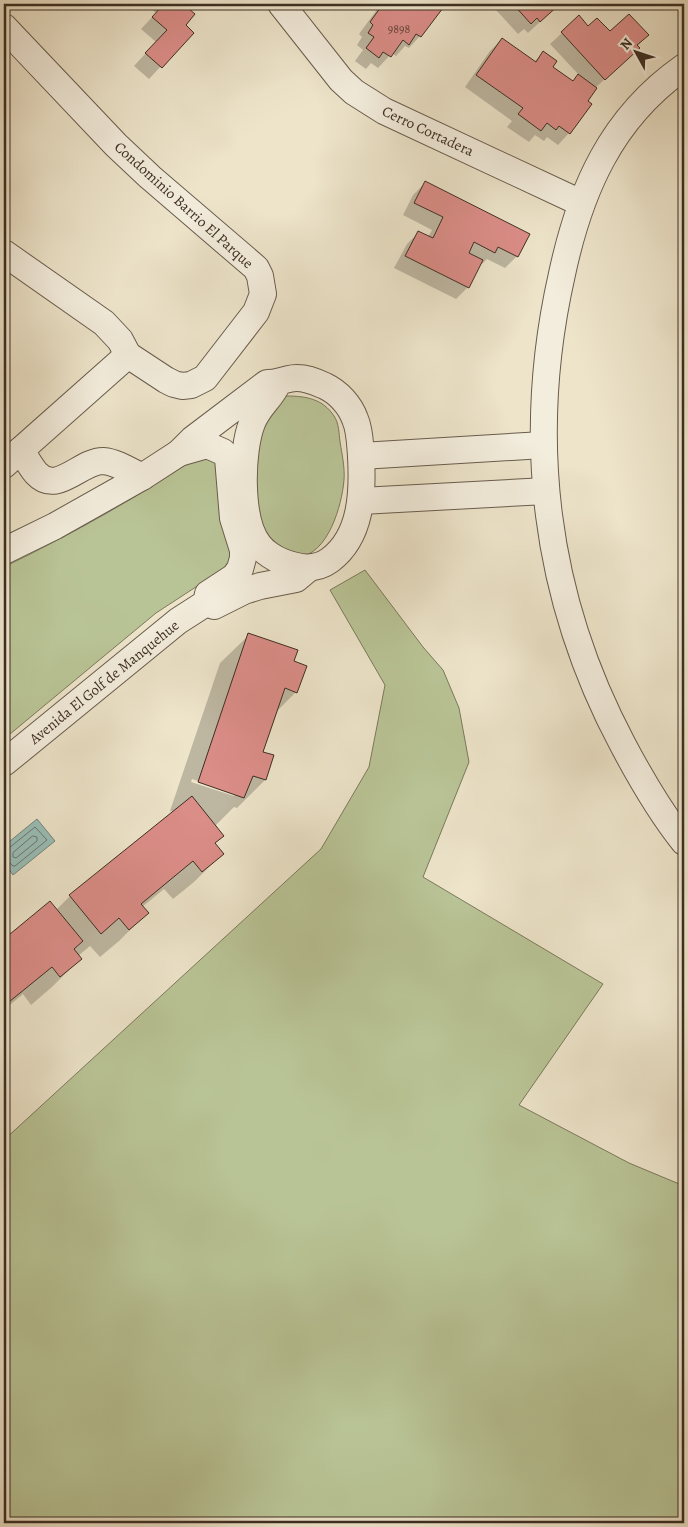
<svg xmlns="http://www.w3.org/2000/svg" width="688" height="1527" viewBox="0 0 688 1527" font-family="Alegreya,serif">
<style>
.green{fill:#b9c496;stroke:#7b795c}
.water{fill:#99beb7;stroke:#74847c}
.shadow{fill:#0003;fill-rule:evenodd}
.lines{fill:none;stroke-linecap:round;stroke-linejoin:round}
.shore{stroke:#6b766d;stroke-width:1}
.building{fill:#db8d88;stroke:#3d2e23}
.minor-casing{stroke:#695c4d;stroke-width:28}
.minor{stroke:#f3eddd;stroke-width:26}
.labels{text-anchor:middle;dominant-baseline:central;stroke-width:4;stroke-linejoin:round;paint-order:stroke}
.number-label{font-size:12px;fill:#64463c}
.street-label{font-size:15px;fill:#3d2e23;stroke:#f3eddd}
</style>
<rect width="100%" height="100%" fill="#ede4ca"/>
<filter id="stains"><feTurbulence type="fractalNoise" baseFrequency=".004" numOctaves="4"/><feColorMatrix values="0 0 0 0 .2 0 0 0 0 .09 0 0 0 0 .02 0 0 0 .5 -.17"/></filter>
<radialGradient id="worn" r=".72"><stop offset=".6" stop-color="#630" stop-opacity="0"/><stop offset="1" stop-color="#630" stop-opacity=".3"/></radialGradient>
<g class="green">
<path d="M287,396c19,0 36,3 47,20 5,7 5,18 6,26 2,12 5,26 4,38 -2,25 -16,75 -46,77 -11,1 -29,-19 -37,-26l-9,-75 6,-31 18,-24z"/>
<path d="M206,451l8,2 18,101 -6,16 -24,13 -46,30 -152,126v-172c70,-34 138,-72 202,-116z"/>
<path d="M365,570l58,77 20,23 16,38 10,54 -46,115 180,107 -84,121 110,58 55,23v337h-680v-383l317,-291 48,-82 16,-82 -55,-95z"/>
</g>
<path class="water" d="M37,819l18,22 -42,34 -9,-12v-17z"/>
<g class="shadow">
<path d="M154,4h27l12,10 -9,11 8,8 -43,46 -15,-13 22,-24 -15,-13 15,-16 -5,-5z"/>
<path d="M381,4h63l-24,32 -11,12 -4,-2 -9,10 -4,-3 -14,15 -7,-5 -5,6 -11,-8 8,-11 -6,-5 5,-8 -3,-3z"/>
<path d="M503,4h56l-31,29 -4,-4 -6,5 -22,-24z"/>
<path d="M588,28l22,5 37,2 -21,25 -32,29 -25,44 -11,12 -11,-8 -3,4 -9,-6 -6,7 -22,-15 5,-6 -47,-34 25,-36 12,-12 32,23 9,-9 8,14 21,15 7,-7 -29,-31 12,-11z"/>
<path d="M425,183l92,73 -12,12 -18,-9 -5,5 -2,-1 -12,24 -12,12 -62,-31 13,-24 12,-12 9,5 4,-7 -29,-15 10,-20z"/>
<path d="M249,635l43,27 4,30 -21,21 -13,39 3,28 -28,28 -3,-1 -19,19 7,10 -8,8 8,10 -28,28 -21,17 -9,-10 -22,18 5,6 -28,28 -19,16 -10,-11 -12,10 2,3 -28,28 -21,18 -8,-11 -19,16v-70l46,-37 6,7 14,-14 104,-84 -4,-1 50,-148zM192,779l44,15 -2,2 -43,-14z"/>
</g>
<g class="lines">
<g class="shore">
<path d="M33,836l4,1v4l-21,17 -3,-1v-4z"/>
<path d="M4,849l5,-1 26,-21 12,13 -32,26h-2l-5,-5h-4"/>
</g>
</g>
<g class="building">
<path d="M164,4h19l12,10 -9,11 8,8 -32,35 -17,-15 22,-23 -15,-13z"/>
<path d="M383,4h63l-25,33 -5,-3 -7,11 -6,-5 -12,17 -8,-5 -4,6 -13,-10 8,-11 -6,-4 5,-8 -3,-3z"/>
<path d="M513,4h47l-20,18 -3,-4 -6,6z"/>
<path d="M629,14l20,21 -12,10 3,3 -35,32 -44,-48 18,-17 9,11 9,-8 13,13z"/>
<path d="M502,38l34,24 7,-11 14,10 -4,6 20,14 5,-7 19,14 -9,13 4,3 -22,30 -11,-8 -3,4 -9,-7 -6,8 -23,-17 5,-6 -47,-33z"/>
<path d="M425,181l105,53 -12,23 -20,-10 -3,6 -21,-11 -5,11 14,7 -14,28 -64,-32 13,-25 15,7 10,-21 -29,-14z"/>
<path d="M248,633l50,17 -4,11 13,5 -10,27 -12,-5 -22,64 11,3 -8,25 -13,-4 -9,22 -46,-16z"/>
<path d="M192,796l32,40 -9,7 9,11 -22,18 -9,-11 -52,43 8,9 -20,17 -10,-12 -18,16 -32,-39z"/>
<path d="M50,901l33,40 -9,8 8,10 -22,18 -8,-10 -48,39v-67z"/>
</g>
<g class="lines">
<g class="minor-casing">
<g id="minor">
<path d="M281,4l60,76 13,12 30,19 197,92"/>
<path d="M4,27l112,118 34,32 106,91 4,8 3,18 -7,18 -51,66 -14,7 -9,1 -8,-2 -8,-4 -38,-25 -8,-15 -16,-17 -100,-70"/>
<path d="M684,67c-73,51 -104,123 -122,207 -37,163 -18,323 61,471 18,34 37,67 61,97"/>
<path d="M21,450c5,8 9,16 15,23 21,23 44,-12 67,-12 14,1 27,10 39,16"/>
<path d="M361,456l182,-11"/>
<path d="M4,465l124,-110"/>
<path d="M361,501l185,-10"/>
<path d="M4,551l51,-25 87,-49 37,-24 14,-14 74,-56c10,0 12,-2 22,-4 11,-3 26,2 36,7 13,6 25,19 30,33 5,11 5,25 6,37 2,36 1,80 -31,104 -15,11 -31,8 -47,2 -8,-3 -19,-10 -24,-17 -20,-25 -18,-94 -7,-122 7,-18 19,-24 26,-40"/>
<path d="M214,606l30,-15 16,-5 36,-7 12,-10"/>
<path d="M4,763l174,-142 28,-18 2,-9 26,-17 6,-8 3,-11v-8l-10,-32 -5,-60 -5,-6 -16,-7 -28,8"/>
</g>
</g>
<use href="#minor" class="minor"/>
</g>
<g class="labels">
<g class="number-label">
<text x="399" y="29">9898</text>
</g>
<g class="street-label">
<text transform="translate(428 131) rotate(25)">Cerro Cortadera</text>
<text transform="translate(184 205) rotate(42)">Condominio Barrio El Parque</text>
<text transform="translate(104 682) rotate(-39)">Avenida El Golf de Manquehue</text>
</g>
</g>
<rect width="688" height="1527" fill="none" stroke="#ede4ca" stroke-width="20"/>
<rect x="5" y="5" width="678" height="1517" fill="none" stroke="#3d2e23" stroke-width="2.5"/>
<rect x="10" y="10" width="668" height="1507" fill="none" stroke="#3d2e23"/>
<g transform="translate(636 52) rotate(310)" stroke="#f3eddd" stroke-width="4" paint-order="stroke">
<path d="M0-4L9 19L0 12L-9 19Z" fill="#3d2e23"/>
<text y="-8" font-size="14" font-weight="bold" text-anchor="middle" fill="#3d2e23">N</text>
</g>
<rect width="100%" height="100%" filter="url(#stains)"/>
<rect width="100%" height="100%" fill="url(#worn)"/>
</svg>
